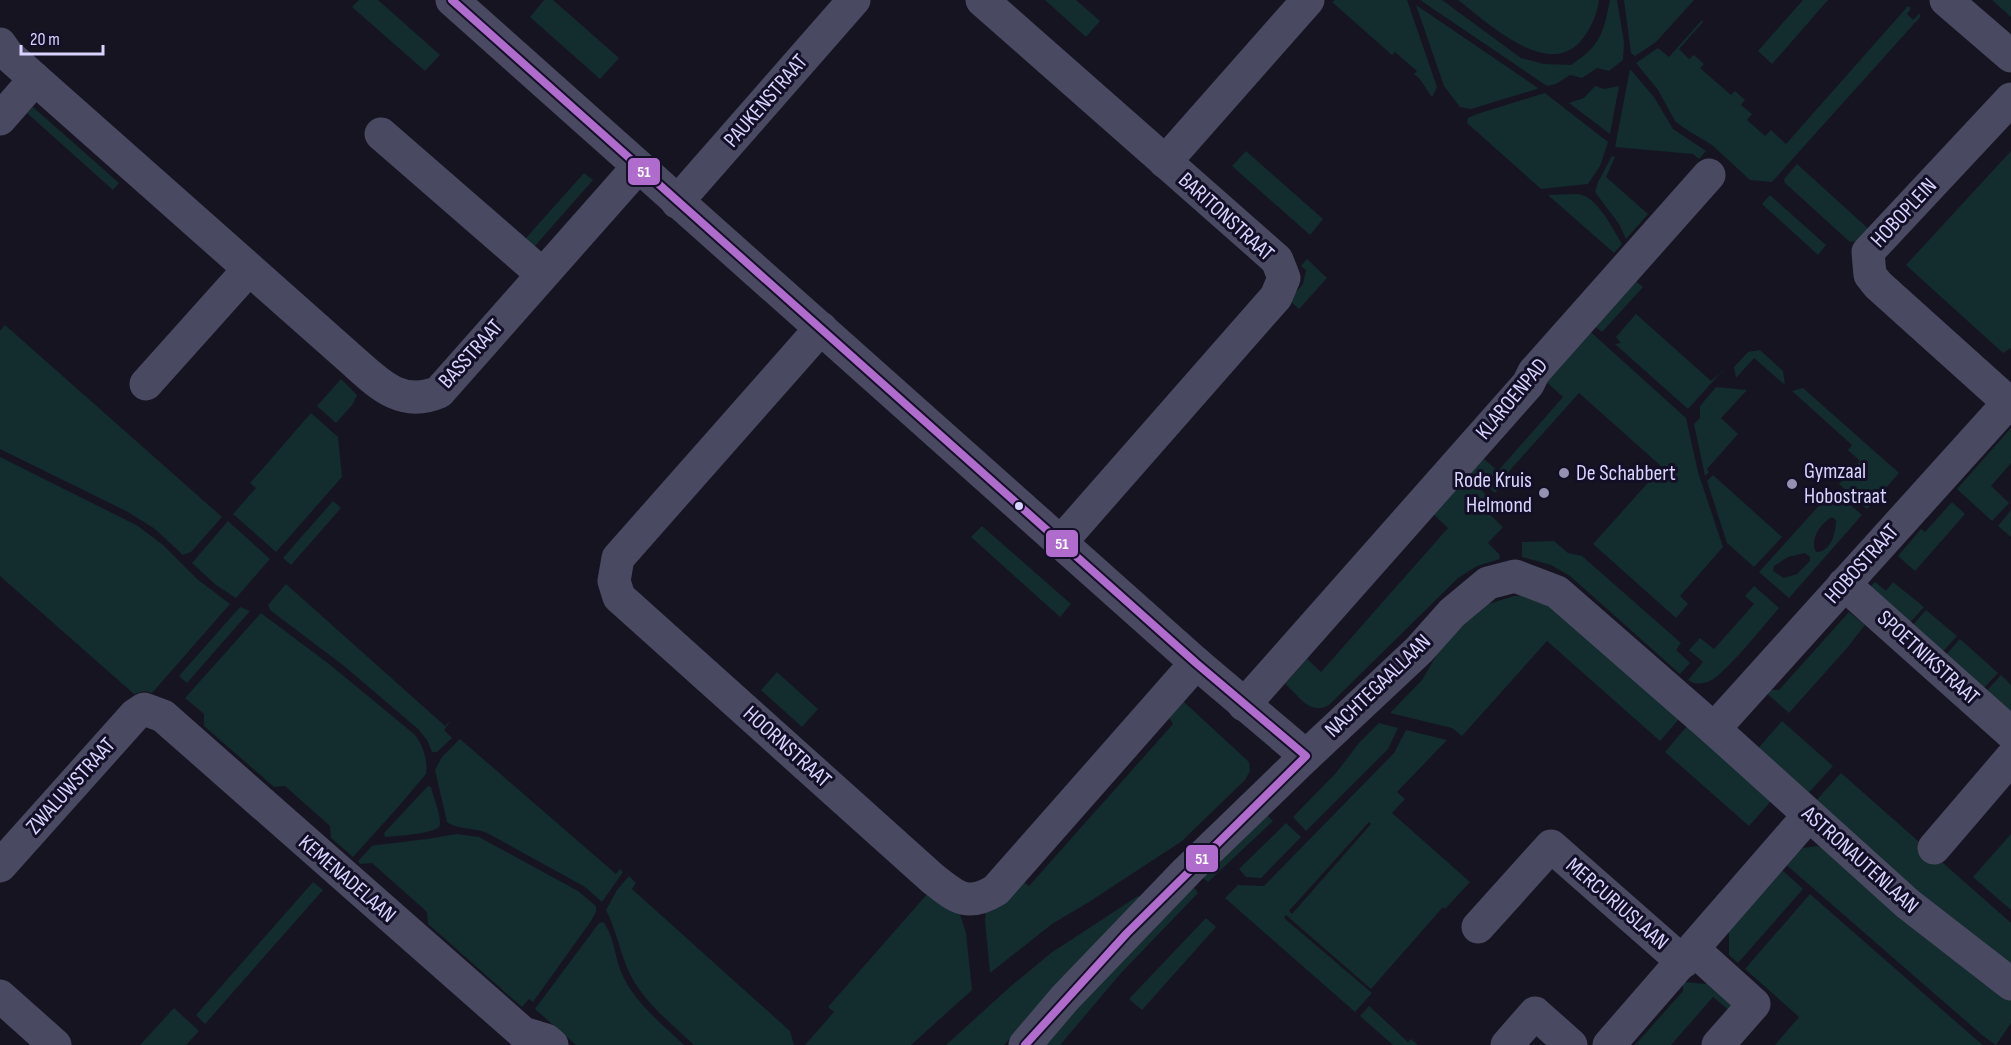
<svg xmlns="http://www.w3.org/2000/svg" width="2011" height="1045" viewBox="0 0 2011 1045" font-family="'Sofia Sans Condensed',sans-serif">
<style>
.green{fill:#132c2d;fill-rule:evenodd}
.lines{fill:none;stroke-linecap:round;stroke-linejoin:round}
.minor{stroke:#4a4962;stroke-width:33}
.bus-1-casing{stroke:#130f26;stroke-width:12}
.bus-1{stroke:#b06ccc;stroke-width:8}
.poi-dot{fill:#9591b1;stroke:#130f26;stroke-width:2}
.bus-dot{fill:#d9d4ff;stroke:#130f26;stroke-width:2}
.labels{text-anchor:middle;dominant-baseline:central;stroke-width:6;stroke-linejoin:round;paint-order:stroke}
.street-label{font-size:22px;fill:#d9d4ff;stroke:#130f26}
.poi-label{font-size:22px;fill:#d9d4ff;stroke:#130f26;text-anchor:start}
.line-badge{stroke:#130f26;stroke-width:2}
.badge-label{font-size:16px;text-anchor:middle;font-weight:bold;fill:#fff}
</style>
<rect width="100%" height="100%" fill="#161421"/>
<g class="green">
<path d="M359,0h19l62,55 -15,16 -73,-64z"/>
<path d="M544,0h9l66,58 -19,21 -70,-62z"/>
<path d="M1045,0h31l24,21 -14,16z"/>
<path d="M1335,0h72l30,87 -5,10c-7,-8 -9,-17 -18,-23l3,-3 -22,-19 -3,3 -60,-53z"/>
<path d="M1420,0h22l79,58 23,6 27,1c30,-20 32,-31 39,-65h7l7,42 -1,18 -14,11 -12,-3 -15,10 -12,-3 -14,9 -9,2z"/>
<path d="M1458,0h141c-2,16 -9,30 -19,42 -34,37 -94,-21 -122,-42z"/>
<path d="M1624,0h70l-38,42 -21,14 -4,-3z"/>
<path d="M1803,0h25l-56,64 -14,-13z"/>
<path d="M1992,0h19v17z"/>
<path d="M1416,5l122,83 -1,1 -66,20 -11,-2 -16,-21z"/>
<path d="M1908,6l3,2 -4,6 6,6 6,-6 2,2 -149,166 -22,-2 -38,-35 -28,-17 -9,-7 -17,-31 -22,-27 22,-15 11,9 33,-37 1,2 -24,27 10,10 5,-4 10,9 -4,4 31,27 4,-4 10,9 -4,5 11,9 -5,6 18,16 6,-6 15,14z"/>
<path d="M1630,69l24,28 19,32 33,22 -7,8 -6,-5 -78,-7z"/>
<path d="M1595,86l9,3 15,-3 -9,48 -41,-31 15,-5z"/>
<path d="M1545,93l63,49 -8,24 -12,18 -47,5 -74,-66 1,-5 9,-4z"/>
<path d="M33,107l86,76 -6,7 -86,-77z"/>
<path d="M1246,151l77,68 -13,16 -78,-69z"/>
<path d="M2011,151v197l-8,5 -97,-88z"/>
<path d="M1612,156l3,1 -9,20 42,37 -22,25 -7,-15 -24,-32 3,-10z"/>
<path d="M1797,164l76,69 -6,7 -17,2 -65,-59 -1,-4z"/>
<path d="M584,173l9,7 -59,67 -8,-9z"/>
<path d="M1578,194c20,3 34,34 44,50l-8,9 -66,-58z"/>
<path d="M1770,195l56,50 -8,10 -56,-51z"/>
<path d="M1307,259l20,19 -28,31 -10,-9 14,-16 3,-14 -5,-4z"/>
<path d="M1629,275l14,12 -41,45 -13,-11z"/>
<path d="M1636,314l75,67 13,-12 -36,40 -73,-65 6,-1 -5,-6z"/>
<path d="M5,325l217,192 -31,35 -8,3 -28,-26 -27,-17 -128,-63v-118z"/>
<path d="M1584,326l102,92 12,54 25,75 -43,49 8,8 -12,14 -83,-74 69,-77 -83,-74 -77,86 2,3 -9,11 -29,-25 12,-14 20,17 65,-74 -23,-21z"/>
<path d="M1760,350l23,21 2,14 -31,-27 -18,20 -2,-11 14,-15z"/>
<path d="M341,379l16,16 -4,9 -17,19 -19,-17z"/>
<path d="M1716,387l31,3 -26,28 17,16 -31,35 2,3 -4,4 -11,-52 6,-6v-12z"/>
<path d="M1803,388l96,85 -32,36 -28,-25 21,-23 -12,-11 4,-5 -60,-54z"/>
<path d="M311,413l27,24 4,40 -66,75 -43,-38 23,-26 -6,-5z"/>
<path d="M2011,428v35l-20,23 18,17 -17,18 -35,-32z"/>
<path d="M0,457l138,69 25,19 34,34 33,25 -78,89 -7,-2 -11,3 -134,-118z"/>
<path d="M1462,473l28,25 -8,9 21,20 -15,16 11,11 1,5 -23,7 -19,12 -129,127c-19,11 -30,-9 -44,-21l22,-25 14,13 127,-144 -19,-18z"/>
<path d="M1713,475l69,62 -28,30 -27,-24 -20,-62z"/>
<path d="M1833,490l29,25 -73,83 -30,-26zM1832,517l4,3c0,13 -5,32 -20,32 -7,-12 5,-29 16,-35zM1805,553l5,4v4l-13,13 -13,4 -11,-7 1,-5 14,-9z"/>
<path d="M333,501l8,7 -50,57 -8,-7z"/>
<path d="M1952,502l13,12 -50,57 -17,-15 23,-27 4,3z"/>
<path d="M2011,510v27l-13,-11z"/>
<path d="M228,521l42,38 -34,39 -20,-13 -24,-22z"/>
<path d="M982,526l89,78 -11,13 -89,-80z"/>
<path d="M1554,541l14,12 14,3 99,87 -5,7 14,13 -10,11 -110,-98 -19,-11 -29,-8v-15z"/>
<path d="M1875,582l11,9 7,-9 31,25 -17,19 -40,-36z"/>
<path d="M286,584l159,142 6,-6 -7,10 8,8 -15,14h-5l-5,-12 -9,-11 -74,-63 -74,-56 -2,-5z"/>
<path d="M1754,586l25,22c-14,16 -53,65 -69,73 -8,3 -15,4 -22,-1l15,-18 -14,-12 11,-12 14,11 40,-45 -9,-8z"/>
<path d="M1528,595l12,3 139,121 -19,22 -113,-100 -85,95 -10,-8 -62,-15 32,-33 24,-41 42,-35 26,-8z"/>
<path d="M240,607l10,4 -63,72 -8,-7z"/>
<path d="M1926,610l31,26 -17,19 -30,-27z"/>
<path d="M1849,612l16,13 -18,23 -58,65 -25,-22 2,-1h13z"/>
<path d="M261,613l68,51 85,70c9,10 14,27 12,40l-27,32 -46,51 -22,-19 -1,-12 -45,-40 -11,1 -70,-61v-12l-19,-16z"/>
<path d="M1960,639l38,34 -17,18 -38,-33z"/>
<path d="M777,672l41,37 -16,18 -41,-37z"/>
<path d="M2001,675l10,10v33l-27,-24z"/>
<path d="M1183,701l66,61 1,9 -5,9 -63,61 -93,61 -37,22 -62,49 -5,-53 1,-13 38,-25 5,4 144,-162 -4,-6z"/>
<path d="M1782,721l51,45 -28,31 -50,-45z"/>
<path d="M1379,723l19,5 -10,21 -82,82 -13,-14 43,-44 23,-30z"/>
<path d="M1687,726l84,75 -22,25 -84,-74z"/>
<path d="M1406,730l41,10 -50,52 8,7 -13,14 78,69 -25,27 -2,-2 -72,82 -85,-74 -2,3 88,75 -17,19 -130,-114 13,-13 26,1 130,-133zM1369,822l2,2 -79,90 -3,-3z"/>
<path d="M460,739l156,135 4,-5 3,3 -21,30 -17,-15 -96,-53c-13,-7 -32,-4 -42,-12l-12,-52 7,-13z"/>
<path d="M1841,773l170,150v45l-198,-164z"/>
<path d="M428,786l3,1c2,10 10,27 9,38 -2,9 -45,11 -55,12l-1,-4z"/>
<path d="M1266,814l7,7 -65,61 -5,-4z"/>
<path d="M1286,823l15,14 -40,41 -15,-1 -7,-8z"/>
<path d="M456,834l23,3 99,54 18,15v6l-5,9 -58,81 -4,-3 -7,8 -94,-83 -1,-12 -55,-49 -12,1 -2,-3 14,-15 5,-1 50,-6z"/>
<path d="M2011,834v76l-38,-33z"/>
<path d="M1817,846l8,2 186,151v24l-15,22 -14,-10 -199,-173 20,-14z"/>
<path d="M1779,867l24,22 -65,74 -9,-8v-22l-5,-4z"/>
<path d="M629,876l7,7 -4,6 158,142 4,14h-100c-22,-21 -49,-42 -63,-69 -11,-21 -14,-45 -25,-66l11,-20z"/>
<path d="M313,882l10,8 -118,134 -9,-9z"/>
<path d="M1193,886l5,7 -77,80 -61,72h-19z"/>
<path d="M929,892l29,16 8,25 6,57 -61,55h-106l29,-33 -6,-5z"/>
<path d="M1810,894l168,147 5,4h-208l24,-28 -54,-48z"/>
<path d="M1138,896l2,1 -136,148h-58l65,-59 40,-33z"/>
<path d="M1206,918l10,9 -74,83 -13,-11z"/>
<path d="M603,922c11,13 12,36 19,52 13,29 40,50 62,71h-108l-41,-36 64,-86z"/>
<path d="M1711,978l22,19 -2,15 -18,-15 -42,48h-36l48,-54v-7l2,-2 20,2z"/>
<path d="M1369,1006l39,36 3,-3 7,6h-25l-33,-29z"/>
<path d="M174,1008l25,23 -13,14h-46z"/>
</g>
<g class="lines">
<g class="minor">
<path d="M452,0l744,663 110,93"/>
<path d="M982,0l295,260 7,18 -8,19 -216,246"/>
<path d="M1946,0l65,56"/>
<path d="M0,44l7,10 28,25 317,281c27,24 49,48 87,32l199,-225"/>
<path d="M0,119l35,-40"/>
<path d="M381,134l161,140"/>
<path d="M1165,162l143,-162"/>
<path d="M677,202l177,-202"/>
<path d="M821,328l-203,230 -4,23 5,16 313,281c24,19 35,30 64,12l200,-227"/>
<path d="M146,384l103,-115"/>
<path d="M2008,402l-130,-117 -8,-10 -2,-23 143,-153"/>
<path d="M1844,584l167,149"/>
<path d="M1244,705l284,-321 6,-12 175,-197"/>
<path d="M1714,729l297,-329"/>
<path d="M1934,848l77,-90"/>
<path d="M0,866l135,-151 9,-6 19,7 360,317 23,7 6,5"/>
<path d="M1478,927l73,-81 132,116"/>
<path d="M1693,949l61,55 -36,41"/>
<path d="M0,996l55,49"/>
<path d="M1025,1045l40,-47 122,-127 119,-115 113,-106 33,-37 36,-30 27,-7 42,16 157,137 194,175 103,80"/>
<path d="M1507,1045l28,-32 36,32"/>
<path d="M1609,1045l200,-230"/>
</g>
<g class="bus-1-casing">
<path id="bus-1" d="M452,0l744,663 110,93 -179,177 -102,112"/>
</g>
<use href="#bus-1" class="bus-1"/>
</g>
<g class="poi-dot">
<circle cx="1564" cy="473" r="6"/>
<circle cx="1792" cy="484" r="6"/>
<circle cx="1544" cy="493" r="6"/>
</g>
<circle class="bus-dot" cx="1019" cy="506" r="5"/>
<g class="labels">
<g class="street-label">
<text transform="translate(766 101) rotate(-49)">PAUKENSTRAAT</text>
<text transform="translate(1904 213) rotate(-47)">HOBOPLEIN</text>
<text transform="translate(1226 217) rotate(42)">BARITONSTRAAT</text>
<text transform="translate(471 354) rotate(-48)">BASSTRAAT</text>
<text transform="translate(1512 399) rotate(-50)">KLAROENPAD</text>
<text transform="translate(1862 564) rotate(-48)">HOBOSTRAAT</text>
<text transform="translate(1928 658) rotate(42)">SPOETNIKSTRAAT</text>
<text transform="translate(1378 686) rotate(-44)">NACHTEGAALLAAN</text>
<text transform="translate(787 747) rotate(42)">HOORNSTRAAT</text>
<text transform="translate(71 786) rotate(-48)">ZWALUWSTRAAT</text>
<text transform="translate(1860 860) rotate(42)">ASTRONAUTENLAAN</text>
<text transform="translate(347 879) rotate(41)">KEMENADELAAN</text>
<text transform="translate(1617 904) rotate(41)">MERCURIUSLAAN</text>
</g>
<g class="poi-label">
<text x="1804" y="471">Gymzaal<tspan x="1804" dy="25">Hobostraat</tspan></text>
<text x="1576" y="473">De Schabbert</text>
<text x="1532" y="480" text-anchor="end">Rode Kruis<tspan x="1532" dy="25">Helmond</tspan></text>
</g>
</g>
<g class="line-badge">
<rect x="627" y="157" width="34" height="29" rx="6" fill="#b06ccc"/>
<rect x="1045" y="529" width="34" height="29" rx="6" fill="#b06ccc"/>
<rect x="1185" y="844" width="34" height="29" rx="6" fill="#b06ccc"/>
</g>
<g class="badge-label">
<text x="644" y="177">51</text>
<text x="1062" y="549">51</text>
<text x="1202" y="864">51</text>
</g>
<path d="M21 45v9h82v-9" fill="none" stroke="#d9d4ff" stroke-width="3"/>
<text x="30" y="45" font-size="18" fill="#d9d4ff" stroke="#130f26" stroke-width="4.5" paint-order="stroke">20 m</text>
</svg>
